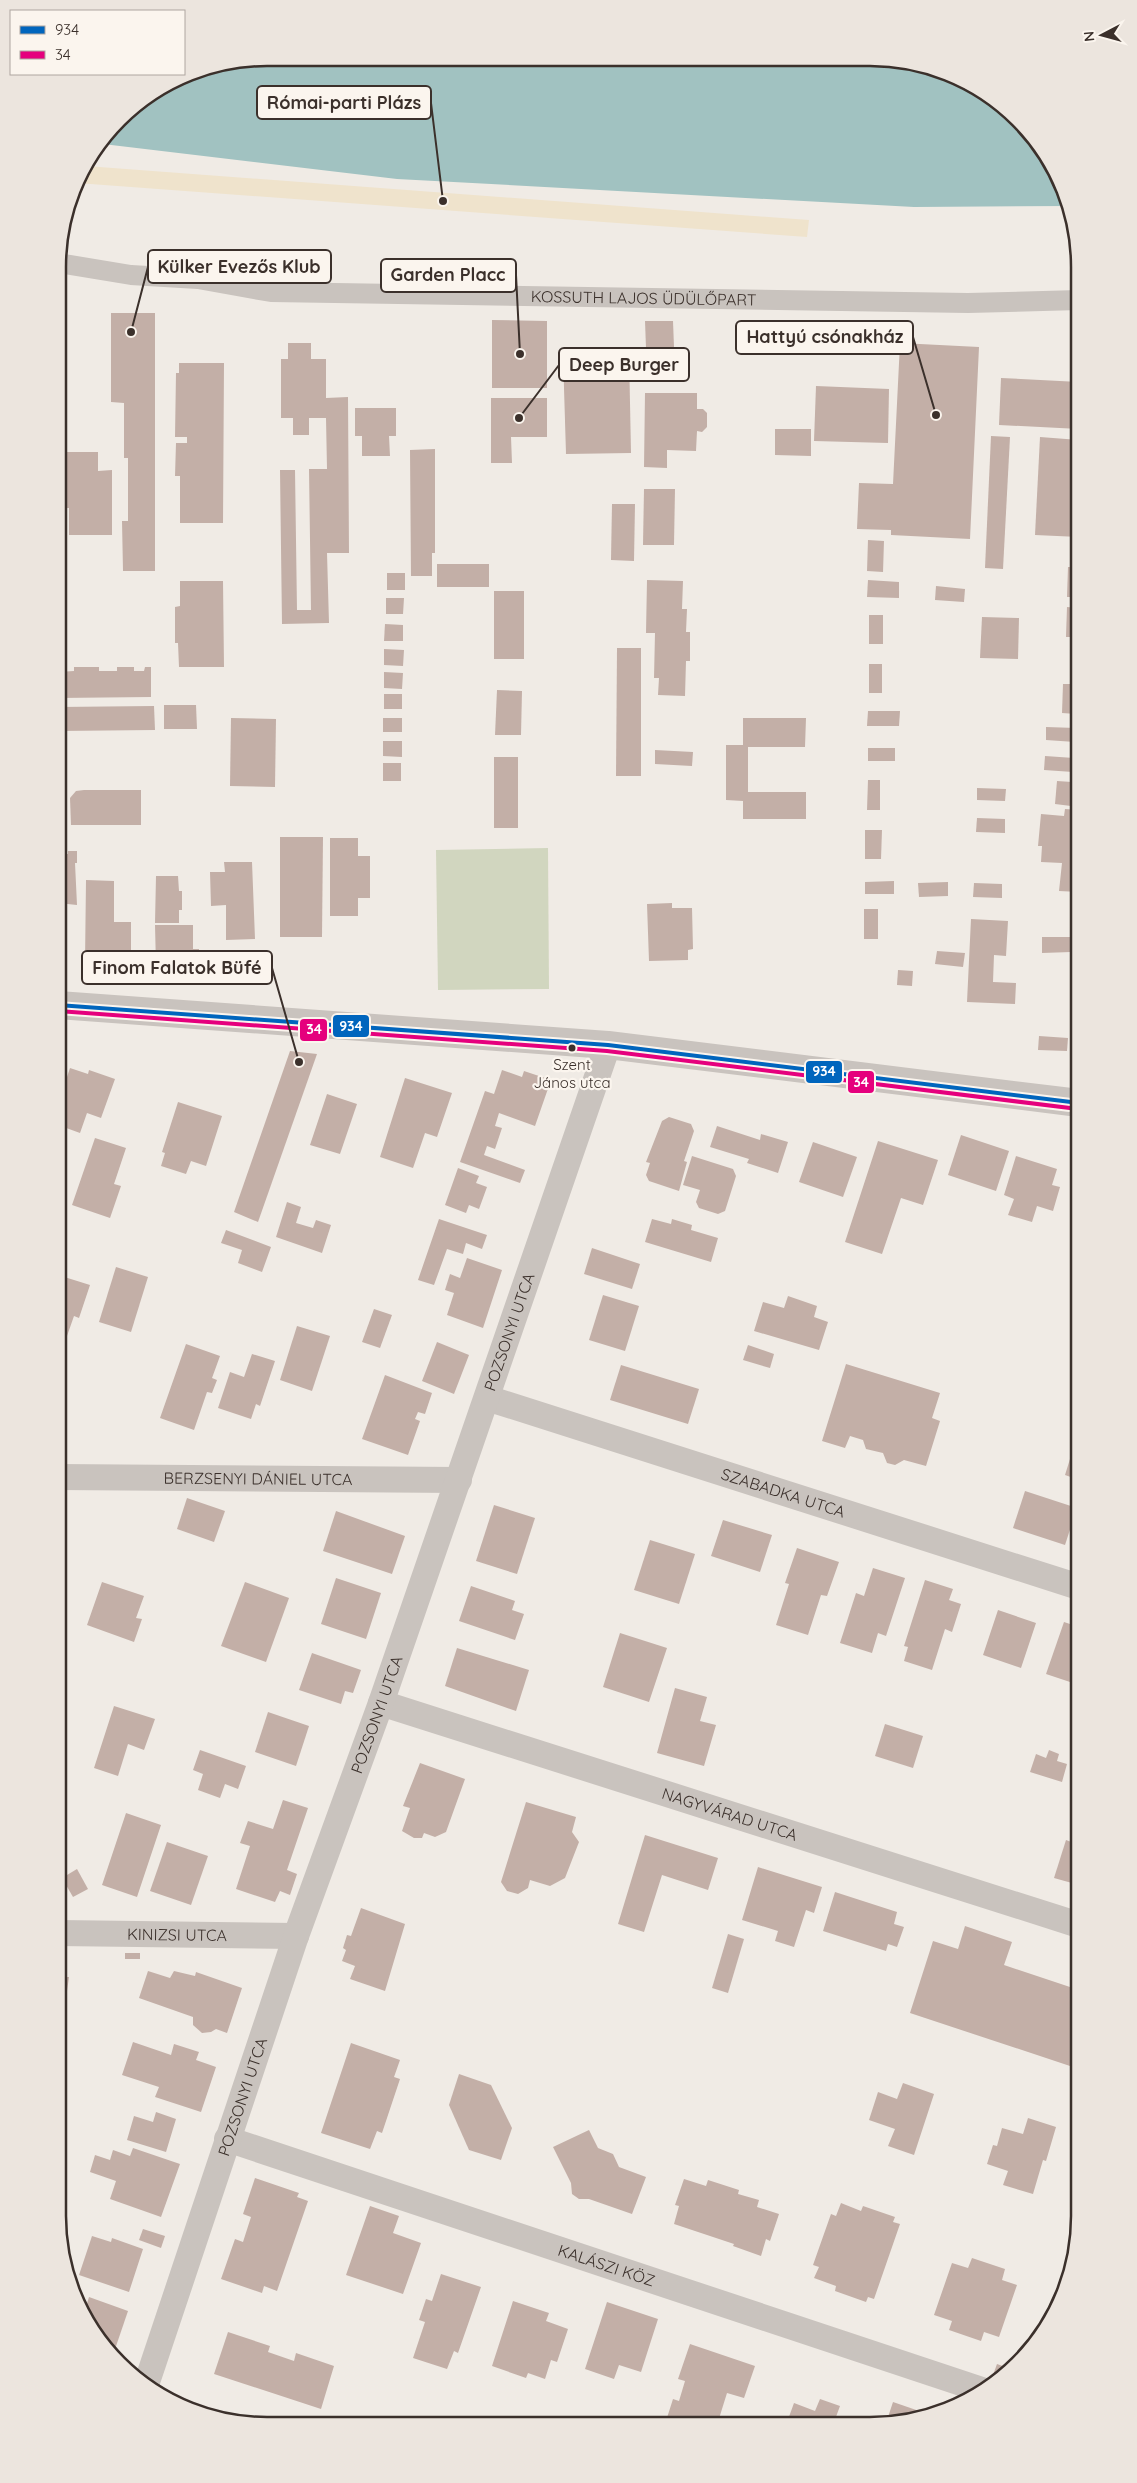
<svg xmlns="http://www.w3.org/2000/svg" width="1137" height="2483" viewBox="0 0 1137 2483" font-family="Quicksand,sans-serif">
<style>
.green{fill:#d1d6bf}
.sand{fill:#efe3cc}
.water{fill:#a1c2c1}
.building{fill:#c3afa7}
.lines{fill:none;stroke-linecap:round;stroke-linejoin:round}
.pedestrian{stroke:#c9c3be;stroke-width:20}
.minor{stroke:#c9c3be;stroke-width:26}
.tertiary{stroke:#c9c3be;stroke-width:28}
.bus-1-casing{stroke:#fbf5ee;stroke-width:8}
.bus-2-casing{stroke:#fbf5ee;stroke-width:8}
.bus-1{stroke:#0065bd;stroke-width:4}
.bus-2{stroke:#e5007d;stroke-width:4}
.bus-dot{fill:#3b302b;stroke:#fbf5ee;stroke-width:2}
.labels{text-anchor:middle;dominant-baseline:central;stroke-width:4.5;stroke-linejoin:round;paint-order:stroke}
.bus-label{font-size:15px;fill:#3b302b;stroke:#fbf5ee}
.street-label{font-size:16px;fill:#3b302b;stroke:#fbf5ee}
.rim{fill:none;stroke:#3b302b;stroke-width:2.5}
.leader{fill:none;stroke:#3b302b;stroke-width:2}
.callout-dot{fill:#3b302b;stroke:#fbf5ee;stroke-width:2}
.callout{fill:#fbf5ee;stroke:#3b302b;stroke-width:2}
.callout-label{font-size:18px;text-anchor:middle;font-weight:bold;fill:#3b302b}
.line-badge{stroke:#fbf5ee;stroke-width:2}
.badge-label{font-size:14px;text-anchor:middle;font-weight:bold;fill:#fff}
</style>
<rect width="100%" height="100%" fill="#f0ebe5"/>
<path class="green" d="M548,848l1,141 -111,1 -2,-140z"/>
<path class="sand" d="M86,166l723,54 -2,17 -730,-54 2,-8z"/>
<path class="water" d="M267,58l643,3 53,18 45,31 43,52 18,44 -155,1 -517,-28 -294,-35 26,-34 58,-37z"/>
<g class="building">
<path d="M111,313h44v258h-32l-1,-50h6v-63h-4v-55l-13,-1z"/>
<path d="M492,320l55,1v67h-55z"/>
<path d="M645,321h28l1,26 -28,1z"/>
<path d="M288,343h23v16h15v39l22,-1 1,156h-22l2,70 -47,1 -2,-154h15l2,140h14l-2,-141h18l-1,-51h-17v17h-16v-17h-12v-59h7z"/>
<path d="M900,343l79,4 -9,192 -79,-4v-5l-34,-1 2,-46 34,1z"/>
<path d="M629,353l2,100 -65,1 -3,-99z"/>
<path d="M179,363h45l-1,160h-43v-47h-5l1,-33h11v-6h-12l1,-64h3z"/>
<path d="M1001,378l78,4v47l-80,-4z"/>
<path d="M816,386l73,3 -1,54 -74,-2z"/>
<path d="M645,393h52v16h6l4,4v14l-5,5 -5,-1 -1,20 -29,-1v18l-23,-1z"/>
<path d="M491,398h56v39h-36l1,26h-21z"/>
<path d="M355,408h41v28h-7l1,20h-28v-20h-7z"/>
<path d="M775,429h36v27l-36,-1z"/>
<path d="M991,436l19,1 -7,132 -18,-1z"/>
<path d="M1040,437l39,3v97l-44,-2z"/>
<path d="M435,449v104h-3v23h-21l-1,-126z"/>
<path d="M58,452h40v19l14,-1v65h-43v-27h-11z"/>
<path d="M644,489h31l-1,56h-31z"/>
<path d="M612,504h23l-1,57 -23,-1z"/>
<path d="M868,540l16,1 -1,31 -16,-1z"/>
<rect x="437" y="564" width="52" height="23"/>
<path d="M1068,567h11v30h-12z"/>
<rect x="387" y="573" width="18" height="17"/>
<path d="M647,580l36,1 -1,28h5l-1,23h4v29h-4l-1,35 -27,-1 1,-17h-5l1,-45h-9z"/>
<path d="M868,580l31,2v16l-32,-1z"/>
<path d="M180,581h43l1,86h-45l-1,-24h-3v-36l5,-1z"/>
<path d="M936,586l29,3 -1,13 -29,-2z"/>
<rect x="494" y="591" width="30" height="68"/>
<path d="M386,598h18l-1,16h-17z"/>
<path d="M1067,607l12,1v29h-13z"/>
<rect x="869" y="615" width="14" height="29"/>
<path d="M982,617l37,1 -1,41 -38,-1z"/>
<path d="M385,624l18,1v16h-19z"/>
<path d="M617,648h24v128h-25z"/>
<path d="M384,649l20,1 -1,16 -19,-1z"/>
<rect x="869" y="664" width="13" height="29"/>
<path d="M74,667h25v4h18v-4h17v4h10l1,-4h6v30l-93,1v-26l16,-1z"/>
<path d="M384,672l19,1 -1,16 -18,-1z"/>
<path d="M1063,684h14l-1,30 -14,-1z"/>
<path d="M497,690l25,1 -1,44h-26z"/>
<rect x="384" y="694" width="18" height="15"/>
<path d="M164,705h32l1,24h-33z"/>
<path d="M154,706l1,24 -97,1v-24z"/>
<path d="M868,711h32l-1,15h-32z"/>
<path d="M231,718l45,1 -1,68 -45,-1z"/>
<rect x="383" y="718" width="19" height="14"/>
<path d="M743,718h63l-1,29h-57v45h58v27h-63v-18l-17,-1v-55h17z"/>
<path d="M1046,727l30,1 -1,14 -29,-2z"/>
<path d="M383,741h19v16l-19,-1z"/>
<rect x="868" y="748" width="27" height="13"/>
<path d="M655,750l38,2 -1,14 -37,-2z"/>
<path d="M1045,756l29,2 -1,14 -29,-2z"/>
<rect x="494" y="757" width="24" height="71"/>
<rect x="383" y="763" width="18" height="18"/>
<path d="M868,780h12v30h-13z"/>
<path d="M1057,781l15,1 -1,24 -16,-2z"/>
<path d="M977,788l29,1 -1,12 -28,-1z"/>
<path d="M84,790h57v35h-70l-1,-27 6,-7z"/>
<path d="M1065,809l14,1v82l-20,-1 3,-28 -21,-1 1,-16h-4l3,-32 23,2z"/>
<path d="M977,818l28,1v14l-29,-1z"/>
<path d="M865,830h17l-1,29h-16z"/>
<path d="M280,837h43l-1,100h-42z"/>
<path d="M330,838h28v18h12v42h-12v18h-28z"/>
<path d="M68,851h9v12h-2l2,42 -19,-2v-49h10z"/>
<path d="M224,862h28l3,77 -29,1v-35l-15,1 -1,-34h15z"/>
<path d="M156,876h22l1,15h3v19h-3v13h-24z"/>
<path d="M86,880l28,1v41h17v41l-46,-1z"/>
<path d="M894,881v13h-29v-12z"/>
<path d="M948,882v14l-29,1 -1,-14z"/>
<path d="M974,883l28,1v14l-29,-1z"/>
<path d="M672,903v5h20l1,41 -5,1v10l-39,1 -2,-57z"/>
<rect x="864" y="909" width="14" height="30"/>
<path d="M971,919l37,2 -2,35 -12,-1 -1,27 23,1 -1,21 -48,-2z"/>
<path d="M155,925h38v24h6v17h-43z"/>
<path d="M1042,937h30l-1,15 -29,1z"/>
<path d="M937,951l28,2 -2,14 -28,-3z"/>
<path d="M898,970l15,1 -1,15 -15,-1z"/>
<path d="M1039,1036l29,2 -1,13 -29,-1z"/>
<path d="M290,1051l27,3 -59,168 -24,-10z"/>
<path d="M70,1068l18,6 1,-4 26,9 -14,39 -14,-5 -7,20 -22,-8v-21z"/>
<path d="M502,1070l20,7 2,-6 27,9 -16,46 -36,-13 -4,13 7,2 -7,21 -8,-3 -3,9 41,15 -5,13 -60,-21 25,-71 9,3z"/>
<path d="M405,1078l47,15 -15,44 -12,-4 -12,35 -33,-11z"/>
<path d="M327,1094l30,10 -17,50 -30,-9z"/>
<path d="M178,1102l44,14 -16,50 -15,-5 -5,13 -25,-8 4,-13 -3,-1z"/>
<path d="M669,1117l22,7 3,7 -10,30 3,1 -8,29 -30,-10 -3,-6 4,-12 -4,-1 16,-41z"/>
<path d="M717,1126l43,14 1,-6 27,8 -10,31 -31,-10 2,-4 -39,-12z"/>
<path d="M961,1135l48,16 -13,40 -48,-16z"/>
<path d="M95,1138l31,10 -12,36 7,2 -11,32 -38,-13z"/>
<path d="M878,1141l60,19 -15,45 -22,-7 -19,56 -37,-12z"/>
<path d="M813,1142l44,15 -14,40 -44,-15z"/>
<path d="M692,1156l41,13 3,7 -11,35 -7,3 -19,-6 -3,-6 4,-12 -17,-5z"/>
<path d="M1016,1156l41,13 -5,16 8,2 -7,24 -16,-5 -5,16 -24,-7 6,-16 -10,-4z"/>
<path d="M458,1168l21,8 -3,7 11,4 -8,22 -10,-4 -3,8 -21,-8z"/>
<path d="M1079,1198v32l-9,-4z"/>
<path d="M287,1202l14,5 -5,16 17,5 3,-8 15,5 -9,28 -46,-16z"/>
<path d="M439,1219l48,16 -5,14 -16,-6 -3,11 -16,-5 -13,36 -16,-5z"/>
<path d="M652,1219l19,5 1,-5 20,6 -1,5 27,8 -7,24 -66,-20z"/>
<path d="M226,1230l45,17 -9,25 -24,-9 4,-13 -21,-7z"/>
<path d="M592,1248l48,16 -8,25 -48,-15z"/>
<path d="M467,1258l35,12 -19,58 -36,-13 7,-22 -9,-3 5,-16 10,4z"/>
<path d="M116,1267l32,10 -17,55 -32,-10z"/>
<path d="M58,1275l32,10 -11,33 -5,-2 -7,20 -9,-3z"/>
<path d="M603,1295l36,11 -14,45 -36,-11z"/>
<path d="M788,1296l29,10 -3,11 14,5 -9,28 -65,-19 9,-29 21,6z"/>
<path d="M374,1309l18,6 -12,33 -18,-6z"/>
<path d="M297,1326l33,10 -18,55 -32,-11z"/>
<path d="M437,1342l32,13 -15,39 -32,-13z"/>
<path d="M186,1344l34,12 -8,22 5,2 -5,13 -5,-1 -13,38 -34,-12z"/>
<path d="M748,1345l26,9 -4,14 -27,-8z"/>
<path d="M252,1354l23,7 -15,45 -4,-2 -5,15 -33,-11 12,-36 14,5z"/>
<path d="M846,1364l94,29 -8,25 8,3 -14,45 -22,-6 -9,5 -8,-2 -4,-10 -17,-4 -3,-9 -13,-4 -5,12 -23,-7z"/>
<path d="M621,1365l78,24 -11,35 -78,-24z"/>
<path d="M385,1375l47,18 -7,21 -7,-2 -3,7 5,2 -12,34 -46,-16z"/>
<path d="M1079,1430v50l-14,-5z"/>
<path d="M1025,1491l52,17 -12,37 -52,-17z"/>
<path d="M187,1498l38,13 -11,31 -37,-13z"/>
<path d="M494,1505l41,13 -18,56 -41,-13z"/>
<path d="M336,1511l69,25 -13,38 -69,-23z"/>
<path d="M723,1520l49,15 -12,37 -49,-16z"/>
<path d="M650,1540l45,14 -16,50 -45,-14z"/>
<path d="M797,1548l42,14 -12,34 -6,-1 -13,40 -32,-10 13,-41 -4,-1z"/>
<path d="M873,1568l32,10 -19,58 -8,-3 -6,20 -32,-10 16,-50 8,3z"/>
<path d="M336,1578l45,15 -15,46 -45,-15z"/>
<path d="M925,1580l28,9 -4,11 12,4 -9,28 -7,-3 -13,41 -28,-9 4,-14 -4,-1z"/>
<path d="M102,1582l42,14 -8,22 6,1 -8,23 -47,-17z"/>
<path d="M245,1582l44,16 -23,64 -45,-16z"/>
<path d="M471,1586l44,15 -3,9 12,4 -9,26 -56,-19z"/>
<path d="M998,1610l38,13 -15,45 -38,-13z"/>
<path d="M1064,1622l15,5v58l-33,-11z"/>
<path d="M620,1633l47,15 -18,54 -46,-15z"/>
<path d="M457,1648l72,22 -13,41 -71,-25z"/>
<path d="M312,1653l49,17 -8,23 -8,-2 -4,13 -42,-14z"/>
<path d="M675,1688l32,9 -7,24 16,4 -12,41 -47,-13z"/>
<path d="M114,1706l41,13 -11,31 -16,-6 -10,32 -24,-8z"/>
<path d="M268,1712l41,14 -13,40 -41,-14z"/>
<path d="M885,1724l38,12 -10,32 -38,-12z"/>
<path d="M200,1750l46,16 -8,23 -13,-5 -5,14 -22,-8 5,-16 -10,-4z"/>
<path d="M1049,1750l10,4 -2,7 10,3 -5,18 -32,-10 6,-18 10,4z"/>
<path d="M420,1763l45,16 -19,53 -11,5 -11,-4 -2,5h-8l-12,-7 8,-23 -7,-2z"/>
<path d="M283,1800l25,8 -21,62 10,4 -7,21 -10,-4 -5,11 -39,-13 14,-43 -10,-3 8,-22 25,8z"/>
<path d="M526,1802l50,15 -4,15 7,10 -14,36 -15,8 -20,-6 -2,8 -10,6 -11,-3 -6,-9z"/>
<path d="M126,1813l35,12 -24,72 -35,-12z"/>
<path d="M645,1835l73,23 -10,32 -46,-15 -18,57 -26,-8z"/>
<path d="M1066,1840l13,5v40l-25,-7z"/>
<path d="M167,1842l41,14 -17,49 -41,-14z"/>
<path d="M758,1867l64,20 -8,26 -8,-3 -12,37 -19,-6 3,-10 -36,-11z"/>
<path d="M77,1869l11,20 -15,8 -11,-19z"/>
<path d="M835,1892l62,20 -3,12 10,3 -7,20 -9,-3 -2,7 -63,-20z"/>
<path d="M361,1908l44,16 -20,67 -35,-12 5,-13 -13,-5 4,-11 -3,-2 4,-13 4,1z"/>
<path d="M965,1926l47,16 -8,23 75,25v79l-169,-56 23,-72 25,8z"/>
<path d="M728,1934l16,5 -16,54 -16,-5z"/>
<rect x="125" y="1953" width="15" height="6"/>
<path d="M58,1959h7l-2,18h6l-3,21 -8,-1z"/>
<path d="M148,1971l22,7 4,-7 21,5 1,-4 46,16 -15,45 -11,-4 -5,3 -9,1 -9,-8v-8l-54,-19z"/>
<path d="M133,2042l38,13 3,-11 25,8 -3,8 20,7 -15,45 -46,-15 4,-10 -37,-12z"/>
<path d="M351,2043l49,17 -6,17 6,2 -18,54 -5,-2 -7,18 -49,-16z"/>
<path d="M459,2074l32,11 21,43 -11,32 -32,-10 -20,-45z"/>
<path d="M903,2083l31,11 -20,61 -26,-9 7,-17 -26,-9 9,-28 19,7z"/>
<path d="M156,2112l20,7 -10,33 -39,-12 7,-24 19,6z"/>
<path d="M1028,2118l28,9 -10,34 -3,-1 -10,34 -30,-9 5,-14 -21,-7 6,-19 4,1 5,-18 21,6z"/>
<path d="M589,2130l9,18 15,6 6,13 27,10 -14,37 -43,-15h-10l-7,-5 -1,-11 -18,-36z"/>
<path d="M133,2148l47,16 -19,53 -51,-18 6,-18 -26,-9 5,-17 15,5 3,-10 17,6z"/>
<path d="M255,2178l44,15 -2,4 11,4 -31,90 -13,-5 -2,7 -41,-14 14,-40 8,3 8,-25 -8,-3z"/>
<path d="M684,2179l22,7 2,-6 31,10 -1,4 21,6 -2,7 22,7 -9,27 -4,-2 -5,17 -28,-10 1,-2 -60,-20 5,-18 -4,-1z"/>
<path d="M841,2203l20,8 2,-5 32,11 -2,5 7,2 -26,75 -6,-2 -2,5 -31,-11 1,-5 -22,-8 5,-11 -6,-2 18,-51 5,2z"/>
<path d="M370,2206l29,10 -6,17 28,10 -18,51 -57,-19z"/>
<path d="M143,2229l22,7 -4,12 -22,-8z"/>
<path d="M92,2236l19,6 1,-4 31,11 -14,43 -50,-17z"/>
<path d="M972,2258l33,11 -3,11 15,5 -18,52 -15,-5 -3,9 -32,-11 3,-9 -18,-6 18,-52 16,5z"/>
<path d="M441,2274l40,13 -23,66 -4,-2 -7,18 -34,-11 12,-36 -6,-2 7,-21 6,2z"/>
<path d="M89,2297l39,14 -15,44 -20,-23 -9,-19z"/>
<path d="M513,2301l36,12 -3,8 22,8 -11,33 -6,-2 -6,19 -17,-6 -2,5 -34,-12z"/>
<path d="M607,2302l51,17 -17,53 -22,-7 -5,14 -29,-10z"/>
<path d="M228,2332l42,14 -2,6 26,9 2,-8 38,13 -13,43 -107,-35z"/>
<path d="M690,2344l65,22 -11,32 -17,-5 -10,32 -52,-1 8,-25 6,2 6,-20 -7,-2z"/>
<path d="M122,2358l9,4 -3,9 -8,-8z"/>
<path d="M997,2364l14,5 -10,8 -8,-2z"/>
<path d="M820,2399l20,7 -7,19h-47l8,-22 21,8z"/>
<path d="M893,2402l32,11 -1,5 -38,5z"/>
</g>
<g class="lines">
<path class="pedestrian" id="s1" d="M58,263l73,12 67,4 73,13 697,11 111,-3"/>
<g class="minor">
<path id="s2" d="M487,1398l592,189"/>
<path id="s3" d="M58,1477l401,3"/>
<path id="s4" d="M381,1703l698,222"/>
<path id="s5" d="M58,1933l238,3"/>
<path id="s6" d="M227,2139l758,252"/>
<path id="s7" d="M146,2385l150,-449 85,-233 227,-658"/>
</g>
<path class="tertiary" d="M58,1005l550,40 471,58"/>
<g class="bus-1-casing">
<path id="bus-1" d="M58,1005l550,40 471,58"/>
</g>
<g class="bus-2-casing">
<path id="bus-2" d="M58,1011l549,40 471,58"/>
</g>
<use href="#bus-1" class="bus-1"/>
<use href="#bus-2" class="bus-2"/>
</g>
<circle class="bus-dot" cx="572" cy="1048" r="4.5"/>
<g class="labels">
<g class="bus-label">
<text x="572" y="1064">Szent<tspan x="572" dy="18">János utca</tspan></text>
</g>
<g class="street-label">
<text stroke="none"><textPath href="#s1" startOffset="588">KOSSUTH LAJOS ÜDÜLŐPART</textPath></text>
<text stroke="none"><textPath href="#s7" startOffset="1114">POZSONYI UTCA</textPath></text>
<text stroke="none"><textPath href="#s3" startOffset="200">BERZSENYI DÁNIEL UTCA</textPath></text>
<text stroke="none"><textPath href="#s2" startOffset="311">SZABADKA UTCA</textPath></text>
<text stroke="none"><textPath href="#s7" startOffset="709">POZSONYI UTCA</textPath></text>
<text stroke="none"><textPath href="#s4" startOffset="366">NAGYVÁRAD UTCA</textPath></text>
<text stroke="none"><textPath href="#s5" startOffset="119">KINIZSI UTCA</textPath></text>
<text stroke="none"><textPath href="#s7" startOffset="304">POZSONYI UTCA</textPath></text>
<text stroke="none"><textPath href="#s6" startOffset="400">KALÁSZI KÖZ</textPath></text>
</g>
</g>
<path d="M0 0H1137V2483H0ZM267 66H870A201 201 0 0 1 1071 267V2216A201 201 0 0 1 870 2417H267A201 201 0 0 1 66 2216V267A201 201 0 0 1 267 66Z" fill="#ece5de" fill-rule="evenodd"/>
<path class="rim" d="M267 66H870A201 201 0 0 1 1071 267V2216A201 201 0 0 1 870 2417H267A201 201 0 0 1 66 2216V267A201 201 0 0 1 267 66Z"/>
<path class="leader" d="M443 201L431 103M131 332L148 267M520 354L516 275M936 415L913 337M519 418L559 365M299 1062L272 968"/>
<g class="callout-dot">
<circle cx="443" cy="201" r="5"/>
<circle cx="131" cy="332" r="5"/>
<circle cx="520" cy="354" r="5"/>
<circle cx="936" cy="415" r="5"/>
<circle cx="519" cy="418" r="5"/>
<circle cx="299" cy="1062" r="5"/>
</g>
<g class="callout">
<rect x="257" y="86" width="174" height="33" rx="5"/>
<rect x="148" y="250" width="183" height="33" rx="5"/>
<rect x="381" y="259" width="135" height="33" rx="5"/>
<rect x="736" y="321" width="177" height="33" rx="5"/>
<rect x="559" y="348" width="130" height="33" rx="5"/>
<rect x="82" y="951" width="190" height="33" rx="5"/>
</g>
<g class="callout-label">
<text x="344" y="109">Római-parti Plázs</text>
<text x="239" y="273">Külker Evezős Klub</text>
<text x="448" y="281">Garden Placc</text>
<text x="825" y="343">Hattyú csónakház</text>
<text x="624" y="371">Deep Burger</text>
<text x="177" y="974">Finom Falatok Büfé</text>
</g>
<g class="line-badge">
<rect x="332" y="1014" width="38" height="24" rx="5" fill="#0065bd"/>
<rect x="299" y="1018" width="29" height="24" rx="5" fill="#e5007d"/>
<rect x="805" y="1060" width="38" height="24" rx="5" fill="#0065bd"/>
<rect x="847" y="1070" width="28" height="24" rx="5" fill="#e5007d"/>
</g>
<g class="badge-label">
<text x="351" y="1031">934</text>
<text x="314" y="1034">34</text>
<text x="824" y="1076">934</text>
<text x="861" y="1087">34</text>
</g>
<rect x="10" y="10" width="175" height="65" fill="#fbf5ee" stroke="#aea6a0"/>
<rect x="20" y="26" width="25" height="8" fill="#0065bd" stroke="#aea6a0"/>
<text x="55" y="35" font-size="15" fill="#3b302b">934</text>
<rect x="20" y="51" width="25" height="8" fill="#e5007d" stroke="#aea6a0"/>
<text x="55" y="60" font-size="15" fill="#3b302b">34</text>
<g transform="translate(1102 35) rotate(264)" stroke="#fbf5ee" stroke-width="4" paint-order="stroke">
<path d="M0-4L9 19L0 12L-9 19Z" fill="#3b302b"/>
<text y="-8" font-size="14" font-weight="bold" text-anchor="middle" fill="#3b302b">N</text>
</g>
</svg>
